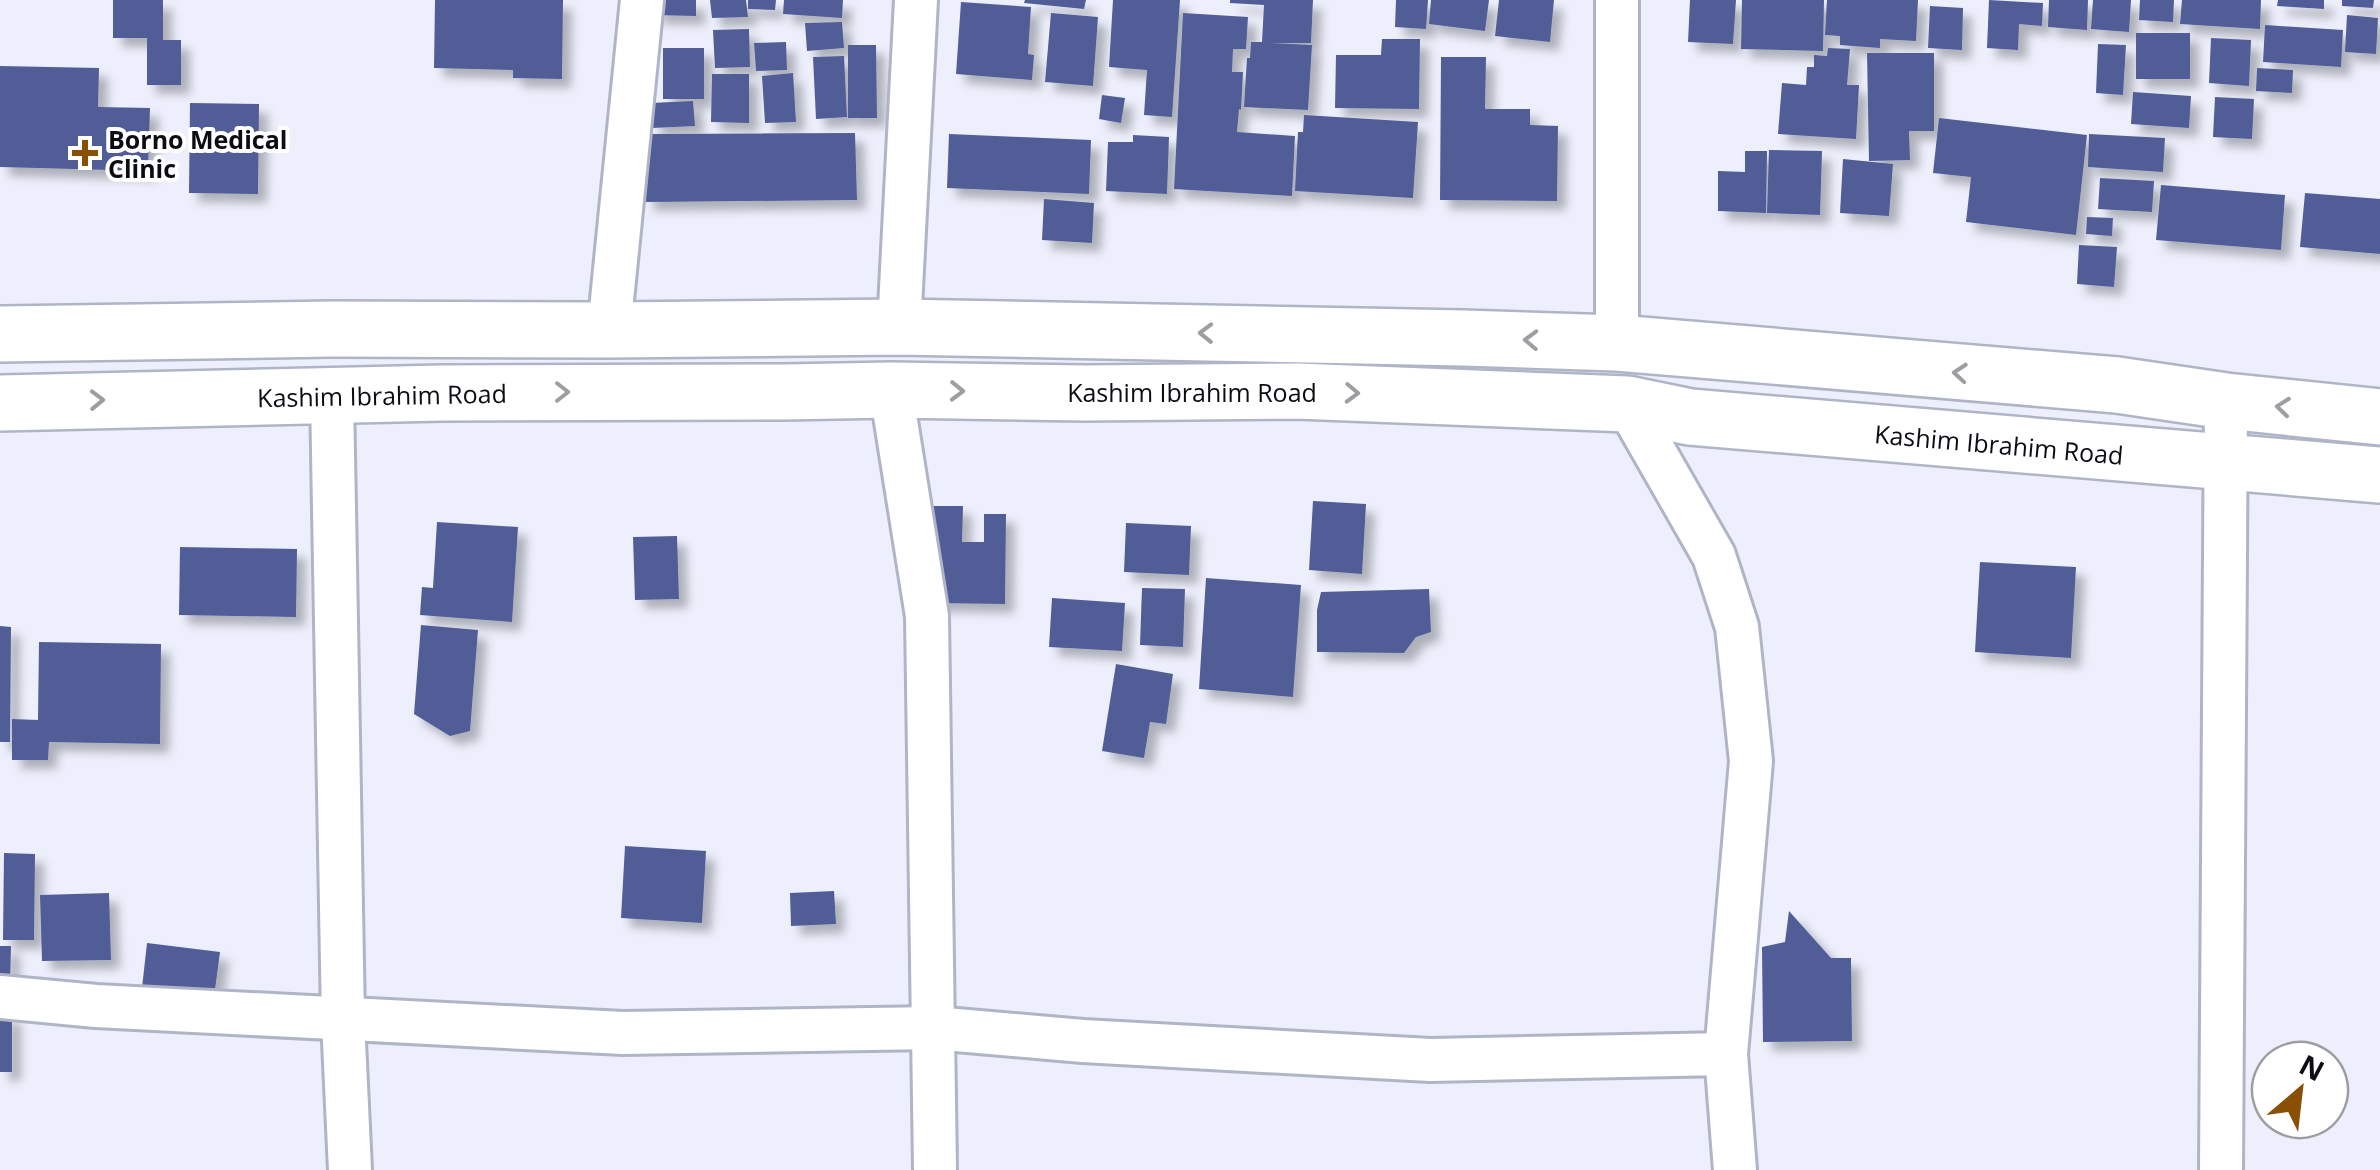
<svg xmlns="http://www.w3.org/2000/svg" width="2380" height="1170" viewBox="0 0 2380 1170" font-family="'Open Sans',sans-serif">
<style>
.building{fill:#515d97;filter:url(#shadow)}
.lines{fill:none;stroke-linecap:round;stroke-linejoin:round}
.minor-casing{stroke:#afb4c7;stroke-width:48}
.trunk-casing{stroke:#afb4c7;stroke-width:60}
.minor{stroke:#fff;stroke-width:42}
.trunk{stroke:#fff;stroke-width:55}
.oneway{stroke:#9d9ea1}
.poi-dot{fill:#884f05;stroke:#fff;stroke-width:4}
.labels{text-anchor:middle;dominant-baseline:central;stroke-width:8;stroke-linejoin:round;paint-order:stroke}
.poi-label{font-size:25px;font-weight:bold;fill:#0b0d13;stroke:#fff;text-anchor:start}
.street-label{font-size:25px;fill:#0b0d13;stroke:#fff}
</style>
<defs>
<filter id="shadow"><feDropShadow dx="9" dy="9" stdDeviation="5" flood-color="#0004"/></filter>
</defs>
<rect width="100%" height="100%" fill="#edf0fc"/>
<g class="building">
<path d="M113,0h50v40h18v45h-34v-47h-34z"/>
<path d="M435,0h128l-1,79 -49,-1v-8l-79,-2z"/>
<path d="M653,0h43v16l-43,-1z"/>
<path d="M710,0h36l2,17 -36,1z"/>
<path d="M748,0h28l-1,10 -27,-1z"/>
<path d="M784,0h59l-1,18 -59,-4z"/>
<path d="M1025,0h61l-2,9 -60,-6z"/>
<path d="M1113,0h67l-8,117 -28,-2 3,-45 -38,-3z"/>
<path d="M1230,0h83l-2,43h-39l40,2 -4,65 -64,-3 3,-49h3l1,-16h11l2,-37 -34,-2z"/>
<path d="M1396,0h32l-2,29 -31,-2z"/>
<path d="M1431,0h58l-4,31 -56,-7z"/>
<path d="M1499,0h55l-4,42 -55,-6z"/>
<path d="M1690,0h46l-3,44 -45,-2z"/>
<path d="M1742,0h82l-1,51 -82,-2z"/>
<path d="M1827,0h91l-2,41 -36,-2v9l-40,-3v-9l-15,-1z"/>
<path d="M1989,0l54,3 -1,23 -23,-2 -1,26 -31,-2z"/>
<path d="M2049,0h39l-1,30 -39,-3z"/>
<path d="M2093,0h38l-2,32 -38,-3z"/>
<path d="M2140,0h34l-1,22 -34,-2z"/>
<path d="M2182,0h79l-1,29 -80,-5z"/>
<path d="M2278,0h46v9l-47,-3z"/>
<path d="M2342,0h32l-1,8 -31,-2z"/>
<path d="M961,2l70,5 -3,47 6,1 -2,25 -76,-6z"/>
<path d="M1930,6l33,2 -1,42 -34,-2z"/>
<path d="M1051,13l47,4 -5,69 -48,-4z"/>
<path d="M1183,13l65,4 -2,32h-13l-1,23h11l-2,38 -2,-1 -2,23 58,4 -3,60 -118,-7z"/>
<path d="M2347,15l31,3 -2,36 -31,-2z"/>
<path d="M842,22l2,26 -37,3 -2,-28z"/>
<path d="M2265,25l78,5 -2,37 -78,-5z"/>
<path d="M749,29l1,38 -35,1 -2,-38z"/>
<rect x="2136" y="33" width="54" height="46"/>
<path d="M2211,38l40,2 -2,46 -40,-3z"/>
<path d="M1382,39h38l-1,70 -84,-1 1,-53h45z"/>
<path d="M786,42l1,28 -31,1 -2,-28z"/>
<path d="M2098,44l28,1 -3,50 -27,-2z"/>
<path d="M848,45h28l1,73h-29z"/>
<rect x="663" y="48" width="41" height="51"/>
<path d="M1828,48l22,1 -3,36h12l-3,54 -78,-5 4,-51 24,2 1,-18h7v-12l13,1z"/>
<path d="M1867,53h67v78h-25l1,29 -41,1z"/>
<path d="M844,56l3,61 -31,2 -3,-62z"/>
<path d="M1441,57h45l-1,52h45v16l28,1 -1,75 -117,-1z"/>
<path d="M0,66l99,2 -1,39 52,1 -2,63 -148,-4z"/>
<path d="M2257,68l36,2 -1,23 -36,-2z"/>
<path d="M793,73l3,49 -31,1 -3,-47z"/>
<path d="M712,74h37v49l-38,-1z"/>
<path d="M2133,92l58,4 -2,32 -58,-4z"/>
<path d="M1102,95l23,3 -4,25 -22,-4z"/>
<path d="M2215,97l39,2 -2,40 -39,-2z"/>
<path d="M693,101l2,25 -43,2 -1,-25z"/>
<path d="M190,103l69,1 -1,90 -69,-1z"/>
<path d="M1304,115l114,7 -5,76 -118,-7 3,-59h5z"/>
<path d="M1939,118l148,17 -11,100 -110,-13 5,-45 -38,-4z"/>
<path d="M855,133l2,67 -212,2 -1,-68z"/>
<path d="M949,134l142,6 -2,54 -142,-6z"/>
<path d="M2089,134l76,4 -2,34 -75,-5z"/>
<path d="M1133,135l36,2 -2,57 -61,-3 2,-49h25z"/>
<path d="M1769,150l53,1 -2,64 -53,-2z"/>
<path d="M1745,151h22l-1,62 -48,-2v-40l27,1z"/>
<path d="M1843,159l50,5 -4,52 -49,-3z"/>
<path d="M2100,178l54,3 -2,31 -54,-3z"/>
<path d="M2161,185l124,10 -4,55 -125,-10z"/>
<path d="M2305,193l75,6v55l-80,-7z"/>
<path d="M1044,199l50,4 -2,40 -50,-3z"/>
<path d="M2087,217l26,1 -1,18 -26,-2z"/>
<path d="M2079,245l38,2 -3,40 -37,-3z"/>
<path d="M1313,501l53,3 -4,70 -53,-4z"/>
<path d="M932,506h31l-1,36h22v-28h22l-1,90 -73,-1z"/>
<path d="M437,522l81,5 -6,95 -92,-7 2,-28 11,1z"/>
<path d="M1126,523l65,3 -2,49 -65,-3z"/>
<path d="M677,536l2,63 -44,1 -2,-63z"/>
<path d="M180,547l117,2 -1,68 -117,-2z"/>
<path d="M1980,562l96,5 -5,91 -96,-6z"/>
<path d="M1206,578l95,7 -8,112 -94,-8z"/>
<path d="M1142,588l43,1 -2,58 -43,-2z"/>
<path d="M1429,589l2,43 -15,5 -12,16 -87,-1v-42l4,-18z"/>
<path d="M1052,598l73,5 -3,48 -73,-4z"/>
<path d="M421,625l57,5 -8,101 -20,5 -36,-22z"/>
<path d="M0,626l11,1 -1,115h-10z"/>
<path d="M39,642l122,2 -1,100 -111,-2 -1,18h-36v-41l26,1z"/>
<path d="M1116,664l57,10 -7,50 -16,-2 -6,36 -42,-7z"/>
<path d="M625,846l81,5 -4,72 -81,-5z"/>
<path d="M4,853l31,1 -1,86h-31z"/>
<path d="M834,891l2,33 -45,2 -1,-33z"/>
<path d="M109,893l2,67 -69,1 -2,-66z"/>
<path d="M1789,911l42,47h20l1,83 -89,1 -1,-95 23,-5z"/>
<path d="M147,943l73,9 -6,45 -72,-9z"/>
<path d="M0,946h11l-1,41 -10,-1z"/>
<rect x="0" y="1014" width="12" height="58"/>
</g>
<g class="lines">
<g class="minor-casing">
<g id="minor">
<path d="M899,327l17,-327"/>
<path d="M609,330l33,-330"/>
<path d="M1617,343v-343"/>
<path d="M891,390l36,226 8,554"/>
<path d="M332,395l11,625 7,150"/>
<path d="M1627,404l87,152 23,71 14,134 -25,293 9,116"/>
<path d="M0,997l96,9 527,27 310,-5 150,13 347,19 296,-6"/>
<path d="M2221,1170l5,-769"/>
</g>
</g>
<g class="trunk-casing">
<g id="trunk">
<path d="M0,334l332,-5 277,1 290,-3 565,11 153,5 500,42 109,16 154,16"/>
<path d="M0,403l442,-10 342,-1 107,-2 194,3 212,-2 330,13 63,13 690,58"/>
</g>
</g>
<use href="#minor" class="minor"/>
<use href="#trunk" class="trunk"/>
</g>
<defs><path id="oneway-chevron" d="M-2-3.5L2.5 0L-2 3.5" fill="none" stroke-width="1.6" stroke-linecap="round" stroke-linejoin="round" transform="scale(2.5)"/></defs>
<g class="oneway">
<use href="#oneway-chevron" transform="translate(1206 333) rotate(-179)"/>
<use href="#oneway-chevron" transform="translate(1531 340) rotate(-178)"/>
<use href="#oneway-chevron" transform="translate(1960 373) rotate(-175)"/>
<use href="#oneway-chevron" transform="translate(957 391) rotate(1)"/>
<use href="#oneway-chevron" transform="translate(562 392)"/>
<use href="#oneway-chevron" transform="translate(1352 393) rotate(2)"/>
<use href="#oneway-chevron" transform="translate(97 400) rotate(-1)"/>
<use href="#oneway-chevron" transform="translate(2283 407) rotate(-174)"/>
</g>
<path class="poi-dot" d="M80 138h10v10h10v10h-10v10h-10v-10h-10v-10h10z"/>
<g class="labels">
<g class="poi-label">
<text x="108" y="139">Borno Medical<tspan x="108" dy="29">Clinic</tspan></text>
</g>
<g class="street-label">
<text x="1192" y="392">Kashim Ibrahim Road</text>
<text transform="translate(382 395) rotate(-1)">Kashim Ibrahim Road</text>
<text transform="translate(1999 444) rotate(5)">Kashim Ibrahim Road</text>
</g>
</g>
<g transform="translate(2300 1090) rotate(28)"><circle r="48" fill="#ffffff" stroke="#9d9ea1" stroke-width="2.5"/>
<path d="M0-8L18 38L0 25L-18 38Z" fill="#884f05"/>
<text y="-15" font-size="28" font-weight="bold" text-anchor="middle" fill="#0b0d13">N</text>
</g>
</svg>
